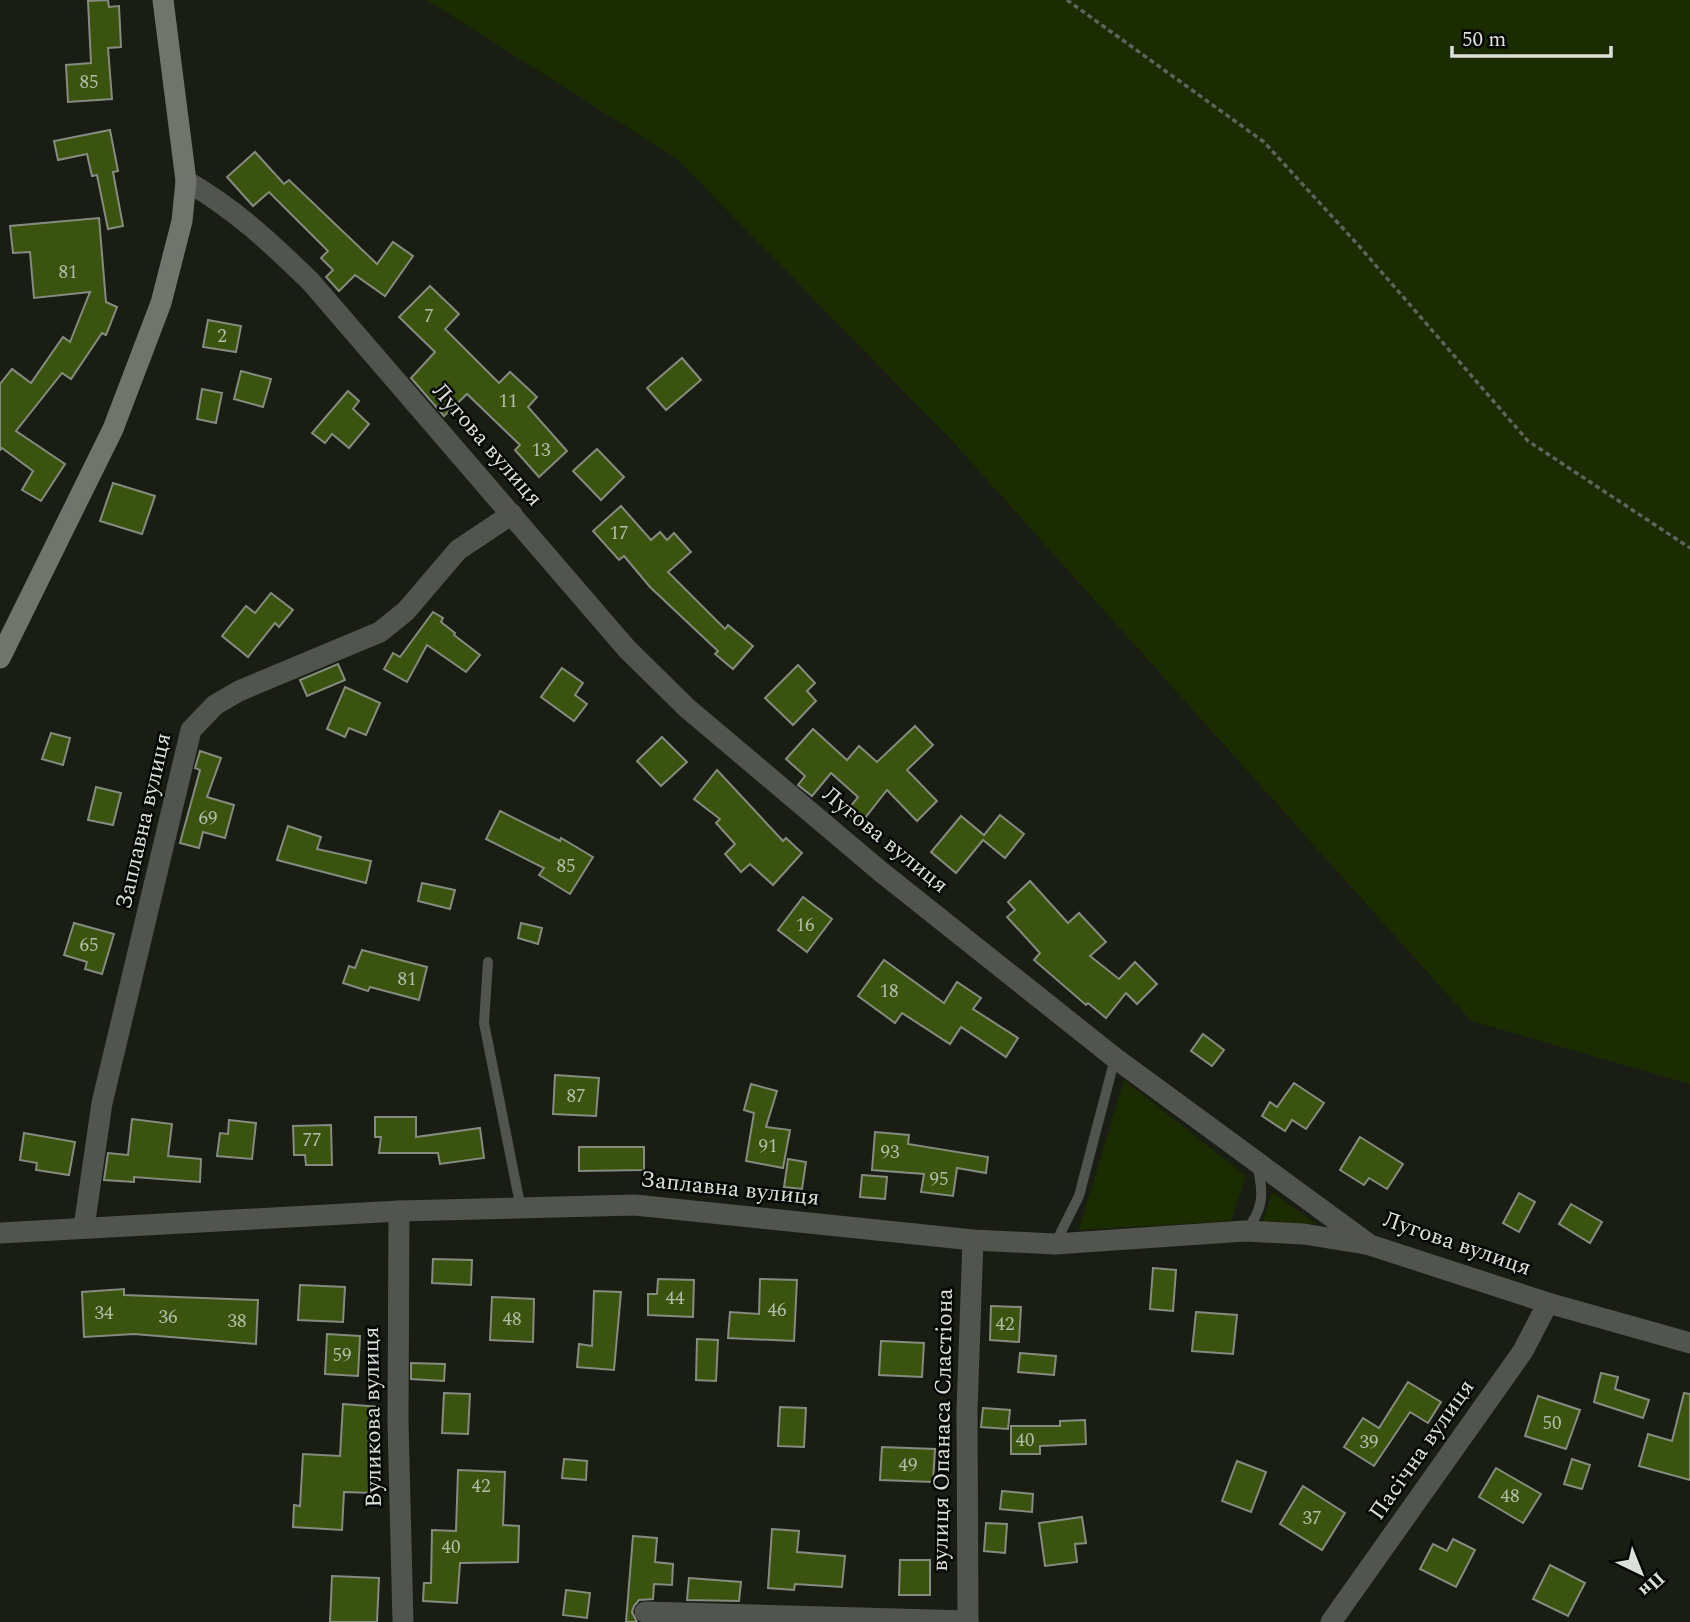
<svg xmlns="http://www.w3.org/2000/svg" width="1690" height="1622" viewBox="0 0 1690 1622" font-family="Spectral,serif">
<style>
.green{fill:#1b2c01}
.building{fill:#3a540f;stroke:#858b7f;stroke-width:2}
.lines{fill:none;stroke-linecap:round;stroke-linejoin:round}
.path{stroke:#60635b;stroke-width:3.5;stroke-dasharray:5 3.5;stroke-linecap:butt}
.lane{stroke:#52544f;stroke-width:10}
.street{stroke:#52544f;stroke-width:21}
.secondary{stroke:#70746d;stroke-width:21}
.labels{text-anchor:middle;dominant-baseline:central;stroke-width:5;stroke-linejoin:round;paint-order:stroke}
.number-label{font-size:19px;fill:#b4bda7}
.street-label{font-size:23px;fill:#dde0da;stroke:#050704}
</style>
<rect width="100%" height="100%" fill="#191d14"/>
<g class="green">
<path d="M427,0h1263v1084l-219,-63 -517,-578 -277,-284z"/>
<path d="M1124,1080l122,96 -15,45 -152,9z"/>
<path d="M1272,1192l44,32 -53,-3z"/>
</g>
<g class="building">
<path d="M108,0l1,7 10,-1 2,41 -13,1 4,51 -44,3 -2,-37 25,-2 -3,-62z"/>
<path d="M110,130l8,41 -5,1 10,54 -15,3 -11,-54 -5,1 -5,-22 -29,6 -4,-19z"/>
<path d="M255,152l29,32 5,-4 88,84 16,-22 20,14 -28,40 -30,-21 -16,16 -13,-14 7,-7 -12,-12 7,-7 -59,-59 -16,14 -26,-29z"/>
<path d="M99,218l7,84 11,5 -11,28 -4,-2 -31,46 -9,-6 -46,58 49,33 -24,37 -19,-11 11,-19 -31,-23 -2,2v-66l12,-15 19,14 32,-46 7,5 20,-50 -56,6 -4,-46 -17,1 -3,-27z"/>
<path d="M430,286l29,28 -14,15 54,54 11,-11 27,25 -9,10 39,44 -28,26 -24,-27 5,-5 -53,-51 -23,22 -33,-38 24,-26 -36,-35z"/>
<path d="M208,320l33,6 -5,26 -33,-5z"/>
<path d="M682,358l19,22 -35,30 -19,-22z"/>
<path d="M241,371l30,8 -8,28 -29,-8z"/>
<path d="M202,389l20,4 -6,30 -19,-4z"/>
<path d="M348,391l11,10 -6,8 16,15 -20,24 -17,-14 -7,9 -13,-10z"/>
<path d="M597,449l27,28 -23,23 -28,-29z"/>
<path d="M113,483l42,13 -13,38 -42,-13z"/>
<path d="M621,506l30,34 9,-8 7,8 7,-7 17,19 -23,20 57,57 3,-4 25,21 -20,23 -18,-15 3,-3 -68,-64 -26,-31 -5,4 -26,-29z"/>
<path d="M271,593l22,17 -14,17 -4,-4 -27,34 -26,-21 24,-30 9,7z"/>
<path d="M433,612l10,6 -2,4 14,11 -1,2 26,20 -14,17 -39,-27 -20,37 -23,-13 9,-16 7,4z"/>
<path d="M338,664l7,16 -38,16 -7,-16z"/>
<path d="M798,665l17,18 -8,8 9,10 -23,24 -28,-27z"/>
<path d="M562,668l21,15 -8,12 12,9 -13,17 -33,-24z"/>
<path d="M345,687l35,16 -14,32 -17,-7 -4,9 -18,-8z"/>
<path d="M915,726l18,19 -26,25 30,31 -20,20 -30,-31 -26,33 -15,-11 12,-15 -27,-24 -19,23 -14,-11 7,-9 -19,-17 27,-30 34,31 12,-14 18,16z"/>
<path d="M51,733l19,5 -7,27 -21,-6z"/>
<path d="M662,737l25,25 -26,24 -24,-25z"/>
<path d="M200,751l21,7 -14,39 27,8 -9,33 -22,-6 -4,16 -19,-5 20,-73 -5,-2z"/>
<path d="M717,770l66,71 3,-3 16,15 -29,32 -23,-21 -9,8 -16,-18 10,-10 -19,-21 4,-4 -26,-20z"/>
<path d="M96,787l25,6 -8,32 -25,-5z"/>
<path d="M500,811l60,30 1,-3 32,19 -23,37 -31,-19 5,-7 -58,-29z"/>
<path d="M1000,815l24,19 -19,24 -22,-18 -27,33 -25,-21 30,-36 23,19z"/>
<path d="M288,826l33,11 -4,12 54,12 -5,22 -89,-23z"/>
<path d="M1030,881l38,42 11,-10 27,29 -16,14 29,23 16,-17 22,22 -20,20 -11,-11 -20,25 -18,-15 -2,2 -52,-45 6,-7 -33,-36 8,-7 -7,-8z"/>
<path d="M422,883l33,7 -5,19 -32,-8z"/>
<path d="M803,897l29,22 -25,33 -29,-22z"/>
<path d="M74,923l40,11 -12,40 -17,-5 2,-7 -23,-7z"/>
<path d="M521,923l21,5 -4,16 -20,-6z"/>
<path d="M362,950l65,17 -8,33 -49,-13 -2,4 -25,-8 6,-17 6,2z"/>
<path d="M884,960l60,43 13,-21 24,16 -8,11 45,29 -12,19 -45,-30 -11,17 -48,-31 -7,10 -37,-27z"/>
<path d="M1203,1034l21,16 -12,16 -21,-15z"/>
<path d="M555,1075l44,3 -3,38 -43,-2z"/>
<path d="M1294,1083l30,20 -18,26 -14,-9 -7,11 -23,-15 8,-14 7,5z"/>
<path d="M751,1084l26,7 -11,36 24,3 -7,38 -37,-7 8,-48 -10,-3z"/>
<path d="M375,1117h41v20l64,-9 4,30 -44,6 -2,-11h-59l2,-16h-6z"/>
<path d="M132,1119l40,5 -4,32 33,3 -1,23 -66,-5v5l-30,-2 4,-27 20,2z"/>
<path d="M229,1120l27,3 -4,36 -35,-3 3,-23 8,1z"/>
<path d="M331,1125l1,40h-26l-1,-10h-11l-1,-29z"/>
<path d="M875,1132l34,3 -1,9 80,13 -2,16 -29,-5 -4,28 -32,-4 3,-18 -52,-4z"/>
<path d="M24,1133l51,9 -6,33 -33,-5 1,-7 -17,-3z"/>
<path d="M1360,1137l43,27 -16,25 -18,-11 -5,7 -24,-15z"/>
<path d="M579,1147h65v23l-65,1z"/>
<path d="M788,1159l18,3 -4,27 -18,-2z"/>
<path d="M862,1175l25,2 -2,22 -25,-2z"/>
<path d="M1519,1193l16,9 -16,30 -16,-9z"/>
<path d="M1571,1204l31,18 -12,21 -31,-19z"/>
<path d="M433,1259l39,1 -1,25 -39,-2z"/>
<path d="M1153,1268l23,2 -3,41 -23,-2z"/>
<path d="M658,1279l36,1 -1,37 -45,-2v-21h9z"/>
<path d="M760,1279l37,1 -3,61 -66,-3 2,-26 29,2z"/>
<path d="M300,1285l45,2 -2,35 -45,-2z"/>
<path d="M124,1289v6l134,5 -2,44 -122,-10 -50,3 -2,-45z"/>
<path d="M594,1291l27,1 -7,78 -37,-3 2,-23 13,2z"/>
<path d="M492,1297l42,2 -1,43 -43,-2z"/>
<path d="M991,1306l30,1 -2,35 -29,-2z"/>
<path d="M1196,1312l41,3 -4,39 -41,-3z"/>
<path d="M327,1334l33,2 -2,40 -33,-2z"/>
<path d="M697,1339l21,1 -2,41 -20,-1z"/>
<path d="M881,1341l43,2 -2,34 -43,-2z"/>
<path d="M1020,1353l36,3 -2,19 -36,-3z"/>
<path d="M411,1363l34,1 -1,17 -33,-2z"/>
<path d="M1601,1373l17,4 -3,12 34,11 -6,18 -49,-16z"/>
<path d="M1408,1382l33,20 -13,21 -18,-11 -36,54 -30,-19 19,-29 16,10z"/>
<path d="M444,1393l26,1 -2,40 -26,-1z"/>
<path d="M1684,1393l6,1v86l-51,-14 9,-32 24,7z"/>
<path d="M1538,1396l42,14 -14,39 -41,-13z"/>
<path d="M343,1404l37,3 -6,86 -30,-1 -2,38 -49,-3 1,-22 6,1 3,-52 37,2z"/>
<path d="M780,1407l26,1 -2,39 -26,-1z"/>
<path d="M983,1408l27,2 -2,19 -27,-2z"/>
<path d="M1085,1420l1,24 -46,2v8h-29v-28h49v-5z"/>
<path d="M882,1447l53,2 -2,33 -53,-2z"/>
<path d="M564,1459l23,2 -1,19 -24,-2z"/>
<path d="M1572,1459l18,6 -8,24 -18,-5z"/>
<path d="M1237,1461l29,11 -15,40 -29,-11z"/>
<path d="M1496,1468l45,26 -18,29 -44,-26z"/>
<path d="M458,1470l47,2 -2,53 16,1 -1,36 -58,1 -3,40 -34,-2 1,-18h7l1,-53 24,1z"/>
<path d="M1303,1486l42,27 -23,37 -42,-26z"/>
<path d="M1002,1491l31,3 -1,18 -32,-3z"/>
<path d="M1082,1517l4,26 -11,1 2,18 -32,4 -6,-43z"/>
<path d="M986,1523l21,1 -2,29 -21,-2z"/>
<path d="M772,1529l27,2 -2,21 48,4 -3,31 -47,-3 -1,6 -26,-2z"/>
<path d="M633,1536l24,2 -2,24 18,2 -1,21 -18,-1 -1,15 -14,1 -5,6 -2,6 5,10h-11z"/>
<path d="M1453,1539l22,11 -19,37 -36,-18 13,-25 14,7z"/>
<path d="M900,1560h30v35h-31z"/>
<path d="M1550,1565l35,18 -17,33 -35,-17z"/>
<path d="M332,1576l47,2 -2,44h-47z"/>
<path d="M689,1578l52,4 -2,19 -52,-1z"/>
<path d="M566,1590l24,3 -3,25 -24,-3z"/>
</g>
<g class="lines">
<path class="path" d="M1067,0l197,142 95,104 169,195 162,107"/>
<g class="lane">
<path d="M488,962l-4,61 37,186"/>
<path d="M1246,1231c18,-23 18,-38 11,-66"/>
<path d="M1055,1244l24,-48 36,-138"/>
</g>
<g class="street">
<path d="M186,181c48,27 85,62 125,101l316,367 60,59 193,163 235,187 255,187 178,58 142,40"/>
<path d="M399,1211l-1,211 5,200"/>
<path d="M84,1227l18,-124 89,-373 24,-25 24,-14 141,-59 26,-21 52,-61 54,-36"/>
<path d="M0,1233l399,-22 236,-6 338,35 82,4 190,-13 59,3 61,10"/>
<path d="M645,1612l323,9"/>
<path d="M968,1622l-1,-212 6,-170"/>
<path d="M1331,1622l192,-271 25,-48"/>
</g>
<path class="secondary" d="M0,658l113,-229 48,-126 21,-82 4,-40 -23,-181"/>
</g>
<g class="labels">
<g class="number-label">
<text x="89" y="82">85</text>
<text x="68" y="272">81</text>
<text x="429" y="316">7</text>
<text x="222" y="336">2</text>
<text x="508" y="401">11</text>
<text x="541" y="450">13</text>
<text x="619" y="533">17</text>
<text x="208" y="818">69</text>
<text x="566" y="866">85</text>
<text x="805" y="925">16</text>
<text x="89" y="945">65</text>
<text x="407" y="979">81</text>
<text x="889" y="991">18</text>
<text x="576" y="1096">87</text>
<text x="312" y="1140">77</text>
<text x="768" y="1146">91</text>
<text x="890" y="1152">93</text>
<text x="939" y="1179">95</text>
<text x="675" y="1298">44</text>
<text x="777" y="1310">46</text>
<text x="104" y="1313">34</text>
<text x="168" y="1317">36</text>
<text x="512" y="1319">48</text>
<text x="237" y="1321">38</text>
<text x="1005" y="1324">42</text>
<text x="342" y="1355">59</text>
<text x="1552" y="1423">50</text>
<text x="1025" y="1440">40</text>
<text x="1369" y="1442">39</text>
<text x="908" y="1465">49</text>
<text x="481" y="1486">42</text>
<text x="1510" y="1496">48</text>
<text x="1312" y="1518">37</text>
<text x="451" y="1547">40</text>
</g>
<g class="street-label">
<text transform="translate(487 445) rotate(49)">Лугова вулиця</text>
<text transform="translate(144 821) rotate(-77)">Заплавна вулиця</text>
<text transform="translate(885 840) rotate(39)">Лугова вулиця</text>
<text transform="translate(730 1189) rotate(6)">Заплавна вулиця</text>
<text transform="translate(1457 1244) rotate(19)">Лугова вулиця</text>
<text transform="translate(373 1417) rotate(-91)">Вуликова вулиця</text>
<text transform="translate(943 1430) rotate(-89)">вулиця Опанаса Сластіона</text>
<text transform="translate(1422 1450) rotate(-55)">Пасічна вулиця</text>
</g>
</g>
<g transform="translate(1641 1573) rotate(137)" stroke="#050704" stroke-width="5" paint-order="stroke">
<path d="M0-5L12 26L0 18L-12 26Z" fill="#dde0da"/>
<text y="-10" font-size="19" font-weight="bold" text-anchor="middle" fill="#dde0da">Пн</text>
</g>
<path d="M1452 46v10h159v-10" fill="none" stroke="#dde0da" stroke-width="3.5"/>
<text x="1462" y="46" font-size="21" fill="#dde0da" stroke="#050704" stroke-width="5" paint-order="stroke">50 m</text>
</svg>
